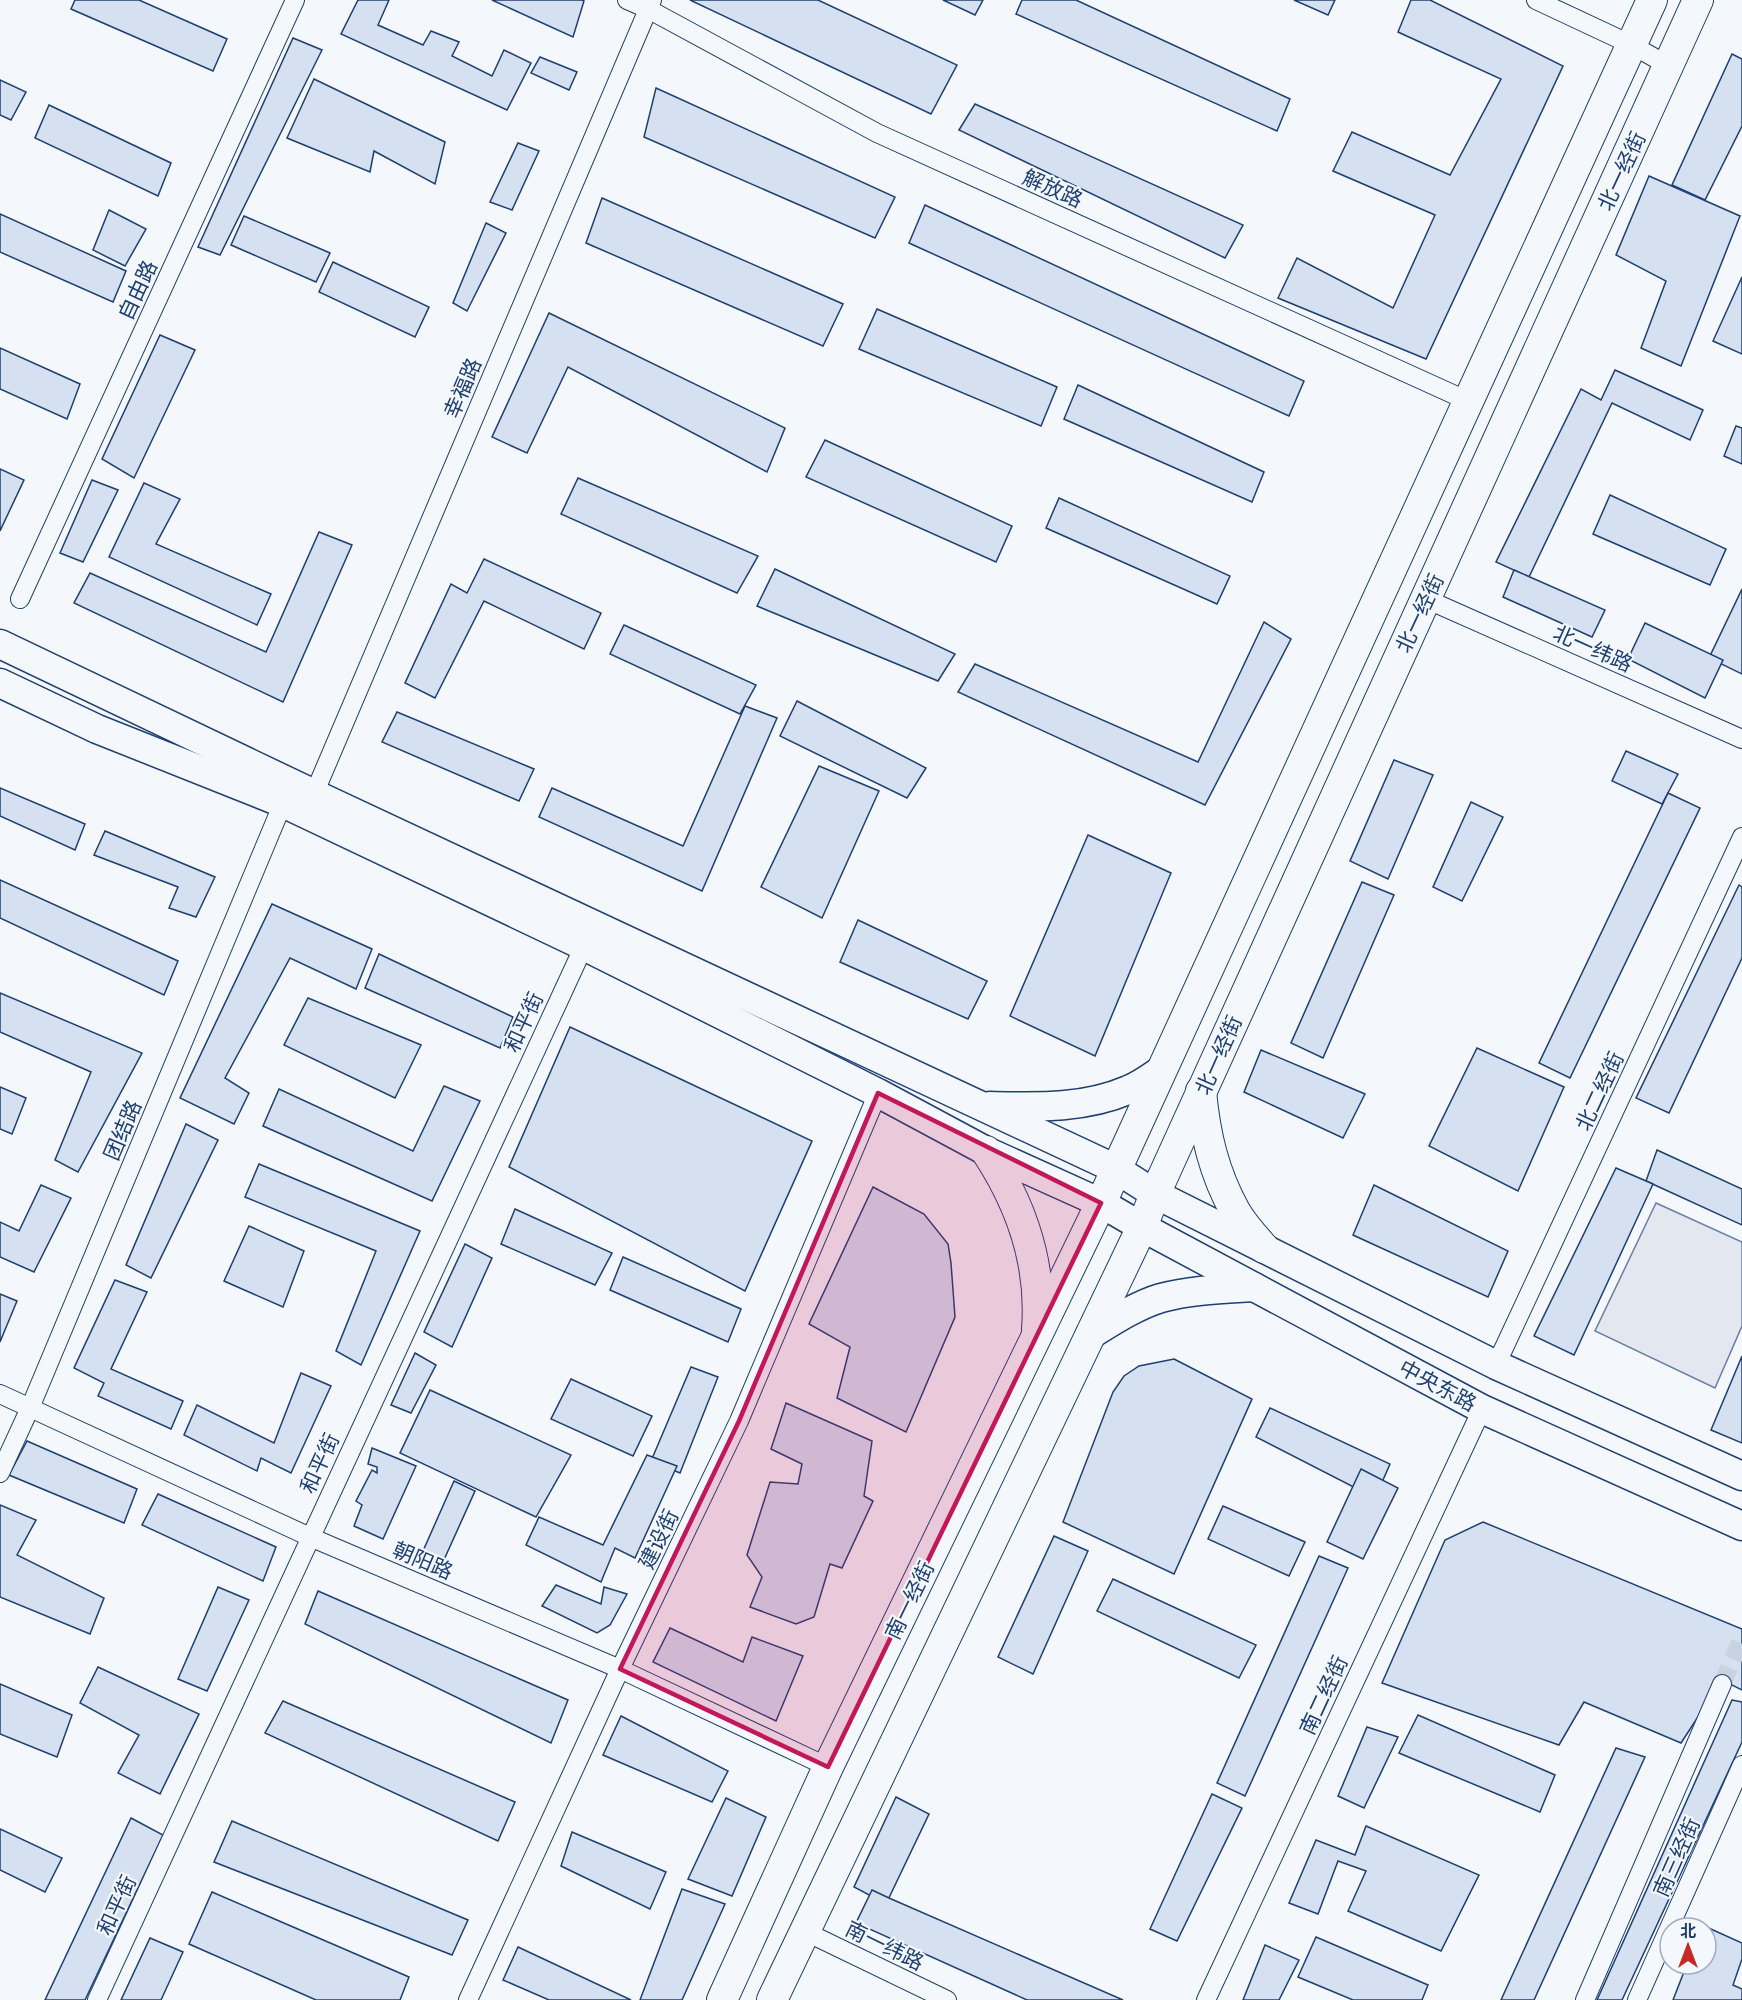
<svg xmlns="http://www.w3.org/2000/svg" width="1742" height="2000" viewBox="0 0 1742 2000" font-family="'IBM Plex Sans','Noto Sans SC',sans-serif">
<style>
.parking{fill:#e3e8f0;stroke:#687fa3;stroke-width:1.5}
.building{fill:#d5e0f0;stroke:#1d3f73;stroke-width:1.5}
.lines{fill:none;stroke-linecap:round;stroke-linejoin:round}
.minor-tunnel{stroke:#c9d2e0;stroke-width:18;stroke-dasharray:18 9;stroke-linecap:butt}
.minor-casing{stroke:#1d3f73;stroke-width:20}
.primary-casing{stroke:#1d3f73;stroke-width:31}
.trunk-casing{stroke:#1d3f73;stroke-width:32}
.minor{stroke:#f4f7fb;stroke-width:18}
.primary{stroke:#f4f7fb;stroke-width:28}
.trunk{stroke:#f4f7fb;stroke-width:30}
.marked{fill:#c2185b;fill-opacity:0.2;stroke:#c2185b;stroke-width:4.5;stroke-linejoin:round}
.labels{text-anchor:middle;dominant-baseline:central;stroke-width:4.5;stroke-linejoin:round;paint-order:stroke}
.street-label{font-size:21px;fill:#1d3f73;stroke:#f4f7fb}
</style>
<rect width="100%" height="100%" fill="#f4f7fb"/>
<path class="parking" d="M1656,1203l86,39v84l-27,62 -120,-57z"/>
<g class="building">
<path d="M75,0h64l88,39 -14,32 -142,-62z"/>
<path d="M358,0h31l-11,25 45,20 8,-14 28,11 -7,14 40,20 12,-26 27,13 -24,47 -166,-76z"/>
<path d="M492,0h90l2,1 -11,36z"/>
<path d="M690,0h128l139,65 -26,49z"/>
<path d="M943,0h40l-8,15z"/>
<path d="M1022,0h54l214,99 -13,32 -261,-117z"/>
<path d="M1294,0h41l-7,15z"/>
<path d="M1411,0h19l133,66 -137,293 -148,-61 19,-40 96,50 42,-93 -102,-44 19,-39 98,43 51,-96 -103,-47z"/>
<path d="M293,38l29,12 -102,205 -22,-8z"/>
<path d="M1732,54l10,5v67l-37,74 -33,-15z"/>
<path d="M540,57l37,15 -8,18 -38,-17z"/>
<path d="M314,79l131,63 -10,42 -61,-33 -4,21 -83,-34z"/>
<path d="M0,80l26,12 -15,28 -11,-5z"/>
<path d="M656,88l239,109 -20,41 -231,-101z"/>
<path d="M975,104l268,121 -18,33 -266,-128z"/>
<path d="M49,105l122,58 -13,33 -123,-58z"/>
<path d="M518,143l21,8 -27,59 -22,-8z"/>
<path d="M1649,176l91,40 -59,150 -40,-18 25,-67 -50,-26z"/>
<path d="M602,198l241,106 -20,42 -237,-103z"/>
<path d="M925,205l379,176 -15,35 -380,-173z"/>
<path d="M109,210l37,19 -21,37 -32,-16z"/>
<path d="M0,214l126,57 -13,31 -113,-50z"/>
<path d="M244,216l86,37 -14,29 -85,-37z"/>
<path d="M486,223l20,10 -39,78 -14,-8z"/>
<path d="M333,262l96,45 -14,30 -96,-45z"/>
<path d="M1742,277v77l-29,-13z"/>
<path d="M877,309l180,78 -16,39 -182,-77z"/>
<path d="M549,313l236,115 -18,44 -199,-105 -41,86 -35,-16z"/>
<path d="M160,335l35,15 -61,128 -32,-19z"/>
<path d="M0,348l80,36 -13,35 -67,-30z"/>
<path d="M1615,370l88,40 -13,30 -78,-37 -83,174 -33,-15 85,-173 20,11z"/>
<path d="M1078,385l186,87 -12,30 -188,-83z"/>
<path d="M1736,426l6,2v36l-18,-8z"/>
<path d="M825,440l187,86 -16,36 -190,-85z"/>
<path d="M0,469l24,11 -24,51z"/>
<path d="M578,478l180,78 -21,37 -176,-79z"/>
<path d="M92,480l26,10 -35,72 -23,-9z"/>
<path d="M144,483l36,16 -24,45 115,50 -14,31 -148,-68z"/>
<path d="M1610,495l116,54 -16,36 -117,-51z"/>
<path d="M1059,498l171,78 -13,28 -171,-76z"/>
<path d="M319,532l33,13 -69,157 -209,-99 16,-30 176,79z"/>
<path d="M484,559l117,54 -17,36 -100,-48 -49,97 -30,-15 46,-99 16,9z"/>
<path d="M775,569l180,85 -17,27 -181,-75z"/>
<path d="M1514,570l91,40 -13,27 -89,-40z"/>
<path d="M1742,589v85l-33,-16z"/>
<path d="M1264,622l27,17 -86,166 -247,-113 17,-28 223,98z"/>
<path d="M1645,623l78,37 -18,38 -77,-39z"/>
<path d="M624,625l132,60 -16,29 -130,-60z"/>
<path d="M797,701l129,67 -19,30 -127,-62z"/>
<path d="M745,706l32,12 -75,173 -163,-74 13,-29 131,58z"/>
<path d="M397,712l137,57 -15,32 -137,-59z"/>
<path d="M1626,751l52,23 -16,30 -50,-23z"/>
<path d="M1394,760l39,15 -45,104 -38,-18z"/>
<path d="M819,766l60,25 -57,127 -61,-31z"/>
<path d="M0,788l85,36 -10,26 -75,-34z"/>
<path d="M1668,793l32,15 -130,270 -31,-15z"/>
<path d="M1471,802l32,15 -41,84 -29,-14z"/>
<path d="M105,831l110,46 -19,40 -27,-9 9,-21 -84,-32z"/>
<path d="M1088,835l83,38 -76,183 -85,-40z"/>
<path d="M0,880l178,81 -14,34 -164,-77z"/>
<path d="M1362,882l32,13 -71,163 -32,-15z"/>
<path d="M1739,885l3,2v71l-73,155 -33,-15z"/>
<path d="M272,904l100,45 -16,40 -66,-31 -65,120 24,15 -15,31 -54,-26z"/>
<path d="M858,920l129,61 -19,38 -128,-57z"/>
<path d="M379,954l134,63 -13,31 -135,-60z"/>
<path d="M0,993l142,60 -64,119 -23,-12 36,-88 -91,-40z"/>
<path d="M308,998l113,47 -26,53 -111,-53z"/>
<path d="M570,1027l242,114 -67,150 -236,-124z"/>
<path d="M1477,1048l87,39 -46,104 -89,-45z"/>
<path d="M1261,1050l104,44 -22,44 -99,-46z"/>
<path d="M444,1086l36,15 -48,100 -169,-75 16,-37 134,62z"/>
<path d="M0,1087l26,11 -14,36 -12,-5z"/>
<path d="M186,1124l32,16 -67,138 -25,-13z"/>
<path d="M1657,1150l85,39v36l-96,-44z"/>
<path d="M259,1164l161,67 -59,134 -25,-14 40,-100 -131,-54z"/>
<path d="M1616,1168l37,16 -79,171 -40,-19z"/>
<path d="M41,1185l30,13 -37,74 -34,-15v-35l19,9z"/>
<path d="M1374,1185l134,66 -20,46 -135,-62z"/>
<path d="M873,1187l51,27 24,30 3,19 4,54 -49,115 -69,-34 13,-51 -41,-23z"/>
<path d="M515,1209l97,44 -17,32 -94,-41z"/>
<path d="M249,1226l55,25 -21,56 -59,-26z"/>
<path d="M465,1244l27,14 -40,89 -28,-15z"/>
<path d="M623,1257l118,52 -13,33 -118,-52z"/>
<path d="M115,1280l32,12 -36,77 72,32 -12,28 -73,-33 6,-13 -30,-15z"/>
<path d="M0,1294l17,7 -17,41z"/>
<path d="M415,1353l21,12 -25,48 -20,-8z"/>
<path d="M1742,1356v87l-31,-13z"/>
<path d="M1174,1359l78,40 -78,175 -111,-52 50,-130 11,-16 15,-10z"/>
<path d="M691,1367l27,10 -38,96 -29,-12z"/>
<path d="M301,1373l30,13 -40,87 -30,-15 -4,13 -73,-36 13,-30 77,38z"/>
<path d="M571,1379l81,37 -19,40 -82,-37z"/>
<path d="M430,1390l141,65 -35,62 -136,-64z"/>
<path d="M786,1403l86,38 -8,55 9,5 -31,67 -12,-4 -16,53 -18,7 -46,-17 12,-30 -15,-22 23,-73 28,2 4,-20 -31,-15z"/>
<path d="M1270,1408l120,56 -15,34 -119,-61z"/>
<path d="M27,1441l110,48 -13,34 -115,-48z"/>
<path d="M372,1448l44,18 -33,73 -29,-13 8,-21 -6,-4 16,-31 5,3v-6l-9,-3z"/>
<path d="M647,1455l30,11 -42,92 -20,-10 -14,34 -75,-37 13,-28 64,28z"/>
<path d="M1361,1469l37,19 -35,71 -36,-17z"/>
<path d="M454,1481l21,10 -32,71 -20,-11z"/>
<path d="M158,1494l118,53 -13,34 -121,-56z"/>
<path d="M0,1505l36,15 -19,35 87,43 -14,36 -90,-37z"/>
<path d="M1223,1506l82,36 -16,34 -81,-37z"/>
<path d="M1483,1522l259,107v61l-20,-10 -41,63 -97,-41 -25,43 -177,-62 63,-143z"/>
<path d="M1054,1536l34,15 -55,123 -35,-17z"/>
<path d="M1319,1556l29,12 -103,228 -28,-13z"/>
<path d="M1113,1579l143,66 -17,33 -142,-67z"/>
<path d="M556,1585l45,19 3,-17 23,7 -17,31 -13,8 -55,-27z"/>
<path d="M218,1587l31,13 -42,91 -29,-12z"/>
<path d="M318,1591l250,109 -17,43 -246,-119z"/>
<path d="M670,1628l73,34 9,-25 51,19 -27,65 -123,-59z"/>
<path d="M98,1667l101,47 -39,80 -42,-21 21,-38 -59,-32z"/>
<path d="M0,1684l72,31 -15,42 -57,-23z"/>
<path d="M1732,1700l10,2v40l-120,258h-25z"/>
<path d="M283,1701l232,101 -17,39 -233,-108z"/>
<path d="M1418,1715l137,60 -15,37 -141,-59z"/>
<path d="M621,1716l107,55 -16,31 -109,-47z"/>
<path d="M1367,1727l31,10 -34,71 -26,-12z"/>
<path d="M1616,1748l29,9 -111,243h-33z"/>
<path d="M1212,1794l30,14 -65,133 -27,-12z"/>
<path d="M896,1797l33,17 -43,90 -32,-17z"/>
<path d="M726,1798l40,19 -34,79 -44,-17z"/>
<path d="M131,1818l32,17 -78,165h-40z"/>
<path d="M232,1821l236,99 -16,35 -238,-93z"/>
<path d="M1366,1826l113,49 -38,76 -93,-40 18,-40 -28,-10 -20,53 -29,-11 27,-63 39,15z"/>
<path d="M0,1829l62,29 -17,34 -45,-22z"/>
<path d="M572,1832l94,40 -16,37 -89,-43z"/>
<path d="M682,1889l43,15 -43,96h-42z"/>
<path d="M872,1890l17,8 234,102h-96l-171,-77z"/>
<path d="M212,1892l197,85 -9,23h-84l-127,-56z"/>
<path d="M1702,1925l40,18v16l-9,26 9,4v11h-69l14,-36h19v-36h-5z"/>
<path d="M1316,1937l112,48 -6,15h-69l-55,-23z"/>
<path d="M150,1938l33,14 -22,48h-40z"/>
<path d="M1265,1945l34,15 -20,40h-36z"/>
<path d="M518,1947l113,53h-82l-46,-20z"/>
</g>
<g class="lines">
<path class="minor-tunnel" d="M1722,1684l20,-46"/>
<g class="minor-casing">
<g id="minor">
<path d="M627,0l21,9 229,124 591,268"/>
<path d="M1536,0l96,45 37,21"/>
<path d="M20,599l275,-599"/>
<path d="M1426,599l316,140"/>
<path d="M314,794l338,-794"/>
<path d="M1496,1365l246,-528"/>
<path d="M0,1394l310,143 310,132 208,98"/>
<path d="M0,1473l30,-65 253,-605"/>
<path d="M804,1931l143,69"/>
<path d="M97,2000l487,-1054"/>
<path d="M468,2000l152,-331 119,-248 139,-328"/>
<path d="M1206,2000l276,-591"/>
<path d="M1585,2000l137,-316"/>
<path d="M1637,2000l105,-235"/>
</g>
</g>
<g class="primary-casing">
<g id="primary">
<path d="M0,644l314,150 802,375 39,25 341,171 246,111"/>
<path d="M0,683l97,46 186,74 301,143 294,147 108,58 115,52 41,24 340,182 260,117"/>
<path d="M990,1106c46,1 94,3 138,-16 11,-4 22,-12 32,-19"/>
<path d="M1090,1335c21,-13 47,-30 71,-37 30,-8 62,-9 93,-11"/>
</g>
</g>
<g class="trunk-casing">
<g id="trunk">
<path d="M1201,1091c4,44 13,82 34,120 8,14 19,26 29,37"/>
<path d="M986,1151c35,53 56,114 51,178"/>
<path d="M722,2000l106,-233 273,-564 551,-1203"/>
<path d="M772,2000l370,-773 13,-33 543,-1194"/>
</g>
</g>
<use href="#minor" class="minor"/>
<use href="#primary" class="primary"/>
<use href="#trunk" class="trunk"/>
</g>
<path class="marked" d="M878,1093l223,110 -273,564 -208,-98 119,-248z"/>
<g class="labels">
<g class="street-label">
<text transform="translate(1621 171) rotate(-65)">北一经街</text>
<text transform="translate(1053 188) rotate(24)">解放路</text>
<text transform="translate(137 290) rotate(-65)">自由路</text>
<text transform="translate(462 388) rotate(-67)">幸福路</text>
<text transform="translate(1419 613) rotate(-65)">北一经街</text>
<text transform="translate(1593 648) rotate(24)">北一纬路</text>
<text transform="translate(523 1022) rotate(-65)">和平街</text>
<text transform="translate(1218 1055) rotate(-66)">北一经街</text>
<text transform="translate(1599 1091) rotate(-65)">北二经街</text>
<text transform="translate(122 1130) rotate(-67)">团结路</text>
<text transform="translate(1438 1385) rotate(28)">中央东路</text>
<text transform="translate(319 1463) rotate(-65)">和平街</text>
<text transform="translate(658 1539) rotate(-64)">建设街</text>
<text transform="translate(423 1560) rotate(23)">朝阳路</text>
<text transform="translate(909 1600) rotate(-64)">南一经街</text>
<text transform="translate(1323 1695) rotate(-65)">南二经街</text>
<text transform="translate(1676 1857) rotate(-66)">南三经街</text>
<text transform="translate(116 1905) rotate(-65)">和平街</text>
<text transform="translate(885 1945) rotate(26)">南一纬路</text>
</g>
</g>
<g transform="translate(1688 1946)"><circle r="28" fill="#f4f7fb" stroke="#9eadc5" stroke-width="1.5"/>
<path d="M0-4.5L10 22L0 15L-10 22Z" fill="#c62828"/>
<text y="-9" font-size="16" font-weight="bold" text-anchor="middle" fill="#1d3f73">北</text>
</g>
</svg>
